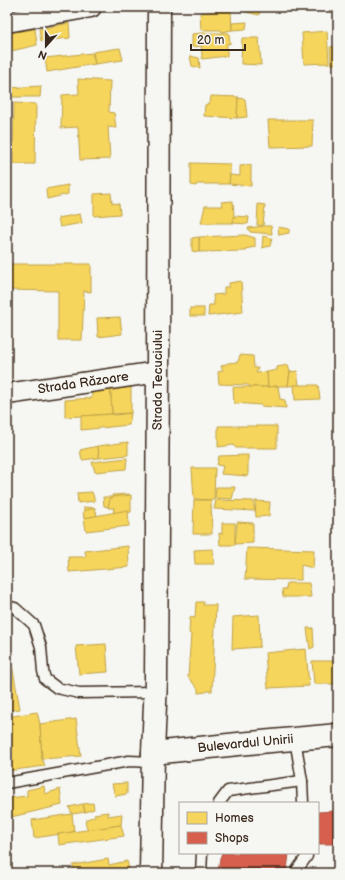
<svg xmlns="http://www.w3.org/2000/svg" width="345" height="880" viewBox="0 0 345 880" font-family="'Balsamiq Sans',sans-serif">
<style>
.homes{fill:#f6d55c;stroke:#bea249}
.shops{fill:#d6604d;stroke:#a8503f}
.lines{fill:none;stroke-linecap:round;stroke-linejoin:round}
.service-casing{stroke:#3b2a1e;stroke-width:13}
.minor-casing{stroke:#3b2a1e;stroke-width:23}
.secondary-casing{stroke:#3b2a1e;stroke-width:25}
.service{stroke:#f6f6f2;stroke-width:10}
.minor{stroke:#f6f6f2;stroke-width:20}
.secondary{stroke:#f6f6f2;stroke-width:22}
.labels{text-anchor:middle;dominant-baseline:central;stroke-width:4;stroke-linejoin:round;paint-order:stroke}
.street-label{font-size:13px;fill:#3b2a1e;stroke:#f6f6f2}
</style>
<rect width="100%" height="100%" fill="#f6f6f2"/>
<filter id="ink" filterUnits="userSpaceOnUse"><feTurbulence type="fractalNoise" baseFrequency=".025" numOctaves="2"/><feDisplacementMap in="SourceGraphic" scale="8" xChannelSelector="R" yChannelSelector="G"/><feConvolveMatrix kernelMatrix="1 2 1 2 8 2 1 2 1" color-interpolation-filters="sRGB"/></filter>
<g filter="url(#ink)">
<g class="homes">
<path d="M247,7h10l3,1 -1,7 -13,-3z"/>
<path d="M222,11h9l1,19 -10,2 -1,-2h-20l-1,-17z"/>
<path d="M247,22l-1,7 -14,1v-7z"/>
<path d="M69,23l1,15 -29,3 -2,-12z"/>
<path d="M35,29l2,16 -30,7v-19z"/>
<path d="M327,31l2,32 -25,1 -2,-31z"/>
<path d="M201,33l1,13 -10,1v-13z"/>
<path d="M201,33h28l1,11 -3,-1v13l-25,3z"/>
<path d="M242,38h17l2,27 -20,-1z"/>
<path d="M338,46v18h-7l-1,-17z"/>
<path d="M120,48l3,12 -28,4 -2,-12z"/>
<path d="M92,53l3,11 -48,8 -2,-14z"/>
<path d="M190,56l9,2 1,10 -8,-2z"/>
<path d="M78,79l32,2 -1,31 5,1 2,15 -8,-1 2,32 -30,1 -2,-33 -17,1 1,-33 17,-1z"/>
<path d="M41,86l-1,11h-33v-9z"/>
<path d="M211,96l28,1 -1,1 -1,20 -33,-2 1,-11 5,-2z"/>
<path d="M238,98l7,1 2,18 -10,1z"/>
<path d="M14,103l22,1 -1,60h-22z"/>
<path d="M268,120h45l-1,26 -42,1z"/>
<path d="M191,163l39,1v11l-1,9h-32l-1,2 -5,-1z"/>
<path d="M251,165v21l-22,-2 1,-9 10,1v-10z"/>
<path d="M68,185v9l-21,5 -1,-10z"/>
<path d="M111,193l1,10 7,1 1,10 -26,2v-22z"/>
<path d="M233,201l1,15 -1,7h-32l4,-17h18l-2,-4z"/>
<path d="M258,204l7,1 -2,21 -3,-1h-3z"/>
<path d="M80,214l2,9 -22,4 -2,-9z"/>
<path d="M234,216l15,1 -1,7 -15,-1z"/>
<path d="M263,226h8l1,8 -22,-2 -2,-4z"/>
<path d="M278,227l11,2v4l-10,2z"/>
<path d="M245,235l10,3v9l-10,2 1,2 -47,1v-15z"/>
<path d="M263,236l9,2 -2,8 -8,2z"/>
<path d="M199,237v15l-7,-1v-13z"/>
<path d="M7,264h84v28l-7,-1 -2,49h-24v-49l-51,-1z"/>
<path d="M241,281l2,31 -35,4 1,-11h5l-1,-10 11,-1v-7h5v-4z"/>
<rect x="190" y="308" width="14" height="8"/>
<path d="M120,317l2,17 -24,3 -1,-19z"/>
<path d="M240,355l13,1 1,12h4l-2,5 11,-1 1,15h-18l-1,-2 -30,-1 -1,-12 5,-2 -2,-4 7,-3 10,-1z"/>
<path d="M288,365l2,7 -2,14h-10l-10,1 -1,-15 10,-2v-3z"/>
<path d="M297,371l2,14 -11,1 2,-14z"/>
<path d="M110,382l21,3v28l-19,1z"/>
<path d="M110,382l2,32 -47,3v-17l27,-2 -1,-11z"/>
<path d="M294,385h24l2,14 -25,1z"/>
<path d="M278,386l2,13 5,1 1,8 -25,-2v-1l-27,-2 -1,-16h35z"/>
<path d="M131,413l-2,12 -48,5v-14l31,-2 3,1z"/>
<path d="M218,426h59v22h-41l-3,-3 -15,2z"/>
<path d="M128,442v13l-29,3 -1,-12z"/>
<path d="M98,446l1,12 -17,2 -2,-10z"/>
<path d="M248,455v21l-27,-2 2,-8 -6,-1 2,-9z"/>
<path d="M127,458l-1,11 -31,3 -3,-10z"/>
<path d="M192,468h23l-1,32 -20,-1z"/>
<path d="M216,487h19l-3,12 -17,-1z"/>
<path d="M92,492l3,9 -17,2 -1,-10z"/>
<path d="M129,494v17l-1,-1 -14,2v-4l-10,-2 -1,-9h10l-1,-2z"/>
<path d="M131,495v17l-18,4 1,-8h-6l2,-9 3,-2z"/>
<path d="M194,500h17l1,34h-19z"/>
<path d="M216,500l37,1 2,10 -41,-2z"/>
<path d="M255,501l15,1 -1,14 -13,1z"/>
<path d="M84,507l11,1 2,8 -13,2z"/>
<path d="M95,508l2,8 -13,2 -1,-7z"/>
<path d="M128,510l1,16 -43,5 -2,-13z"/>
<path d="M237,522l16,1v20l-18,1z"/>
<path d="M222,523h13v22h-15l-1,-12 3,1z"/>
<path d="M128,546l1,21 -60,5 -1,-15h18l-1,-6z"/>
<path d="M247,548l67,2 -1,18 -12,-3v15l-56,-1z"/>
<path d="M213,549l1,15h-19l-1,-14z"/>
<path d="M287,583h22l2,14h-28l-1,-8h4z"/>
<path d="M196,602h8l-1,3h13l-4,86h-5l-1,1 -8,1v-4l-10,-12 3,-43 -2,-1 1,-16 5,1z"/>
<path d="M259,615l1,32 -28,2 1,-32z"/>
<path d="M307,628h6l1,19 -4,2z"/>
<path d="M7,637l13,72 -13,2z"/>
<path d="M106,644l2,28 -29,2 -3,-28z"/>
<path d="M306,649l3,37 -41,2 -3,-35z"/>
<path d="M312,661h23v23h-21z"/>
<path d="M37,712l3,12 2,35 3,7 -38,5v-54z"/>
<path d="M76,719l5,37 -39,3 -2,-35z"/>
<path d="M127,783v11l-12,2 -3,-12z"/>
<path d="M44,786l1,8 15,-5 2,16 -51,12 -2,-19 18,-2v-6z"/>
<path d="M93,803l1,6 -9,3 -2,-8z"/>
<path d="M83,804l2,8 -13,2 -3,-7z"/>
<path d="M108,812v4l14,-2 -1,11 -33,5 -3,-8 2,-3 8,-3 -1,-2z"/>
<path d="M72,814l2,18 -40,6 -2,-18z"/>
<path d="M121,825l3,11 -65,9 -1,-11z"/>
<path d="M108,859l1,6 18,-4 2,8 -17,4h-38l-1,-8z"/>
</g>
<g class="shops">
<path d="M336,811l2,33h-20v-32z"/>
<path d="M222,853h67l-2,18 -29,-1v3l-40,-1 2,-14z"/>
</g>
<g class="lines">
<g class="service-casing">
<g id="service">
<path d="M7,606l8,2 19,17 7,22 2,24 2,8 12,9 22,5 76,-1"/>
<path d="M295,739l7,42 1,22"/>
<path d="M7,783l122,-22 24,1"/>
<path d="M219,803l9,-12 74,-10"/>
<path d="M201,873l1,-20"/>
<path d="M295,873l12,-17 -1,-3"/>
</g>
</g>
<g class="minor-casing">
<g id="minor">
<path d="M7,22l84,-15"/>
<path id="s1" d="M7,394l151,-22"/>
</g>
</g>
<g class="secondary-casing">
<g id="secondary">
<path id="s2" d="M153,753l85,-9 100,-9"/>
<path id="s3" d="M151,873l2,-120 3,-73 2,-308 1,-365"/>
</g>
</g>
<use href="#service" class="service"/>
<use href="#minor" class="minor"/>
<use href="#secondary" class="secondary"/>
</g>
</g>
<g class="labels">
<g class="street-label">
<text stroke="none"><textPath href="#s3" startOffset="493">Strada Tecuciului</textPath></text>
<text stroke="none"><textPath href="#s1" startOffset="77">Strada Răzoare</textPath></text>
<text stroke="none"><textPath href="#s2" startOffset="93">Bulevardul Unirii</textPath></text>
</g>
</g>
<rect width="345" height="880" fill="none" stroke="#f6f6f2" stroke-width="24"/>
<rect x="12" y="12" width="321" height="856" fill="none" stroke="#3b2a1e" stroke-width="1.5" filter="url(#ink)"/>
<rect x="179" y="802" width="140" height="52" fill="#f6f6f2" stroke="#aba49d"/>
<rect x="187" y="812" width="20" height="12" fill="#f6d55c" stroke="#aba49d"/>
<text x="215" y="822" font-size="12" fill="#3b2a1e">Homes</text>
<rect x="187" y="832" width="20" height="12" fill="#d6604d" stroke="#aba49d"/>
<text x="215" y="842" font-size="12" fill="#3b2a1e">Shops</text>
<g transform="translate(46 46) rotate(201)" stroke="#f6f6f2" stroke-width="3" paint-order="stroke">
<path d="M0-3L7 15L0 10L-7 15Z" fill="#3b2a1e"/>
<text y="-6" font-size="11" font-weight="bold" text-anchor="middle" fill="#3b2a1e">N</text>
</g>
<path d="M191 44v6h54v-6" fill="none" stroke="#3b2a1e" stroke-width="2"/>
<text x="197" y="44" font-size="12" fill="#3b2a1e" stroke="#f6f6f2" stroke-width="3" paint-order="stroke">20 m</text>
</svg>
